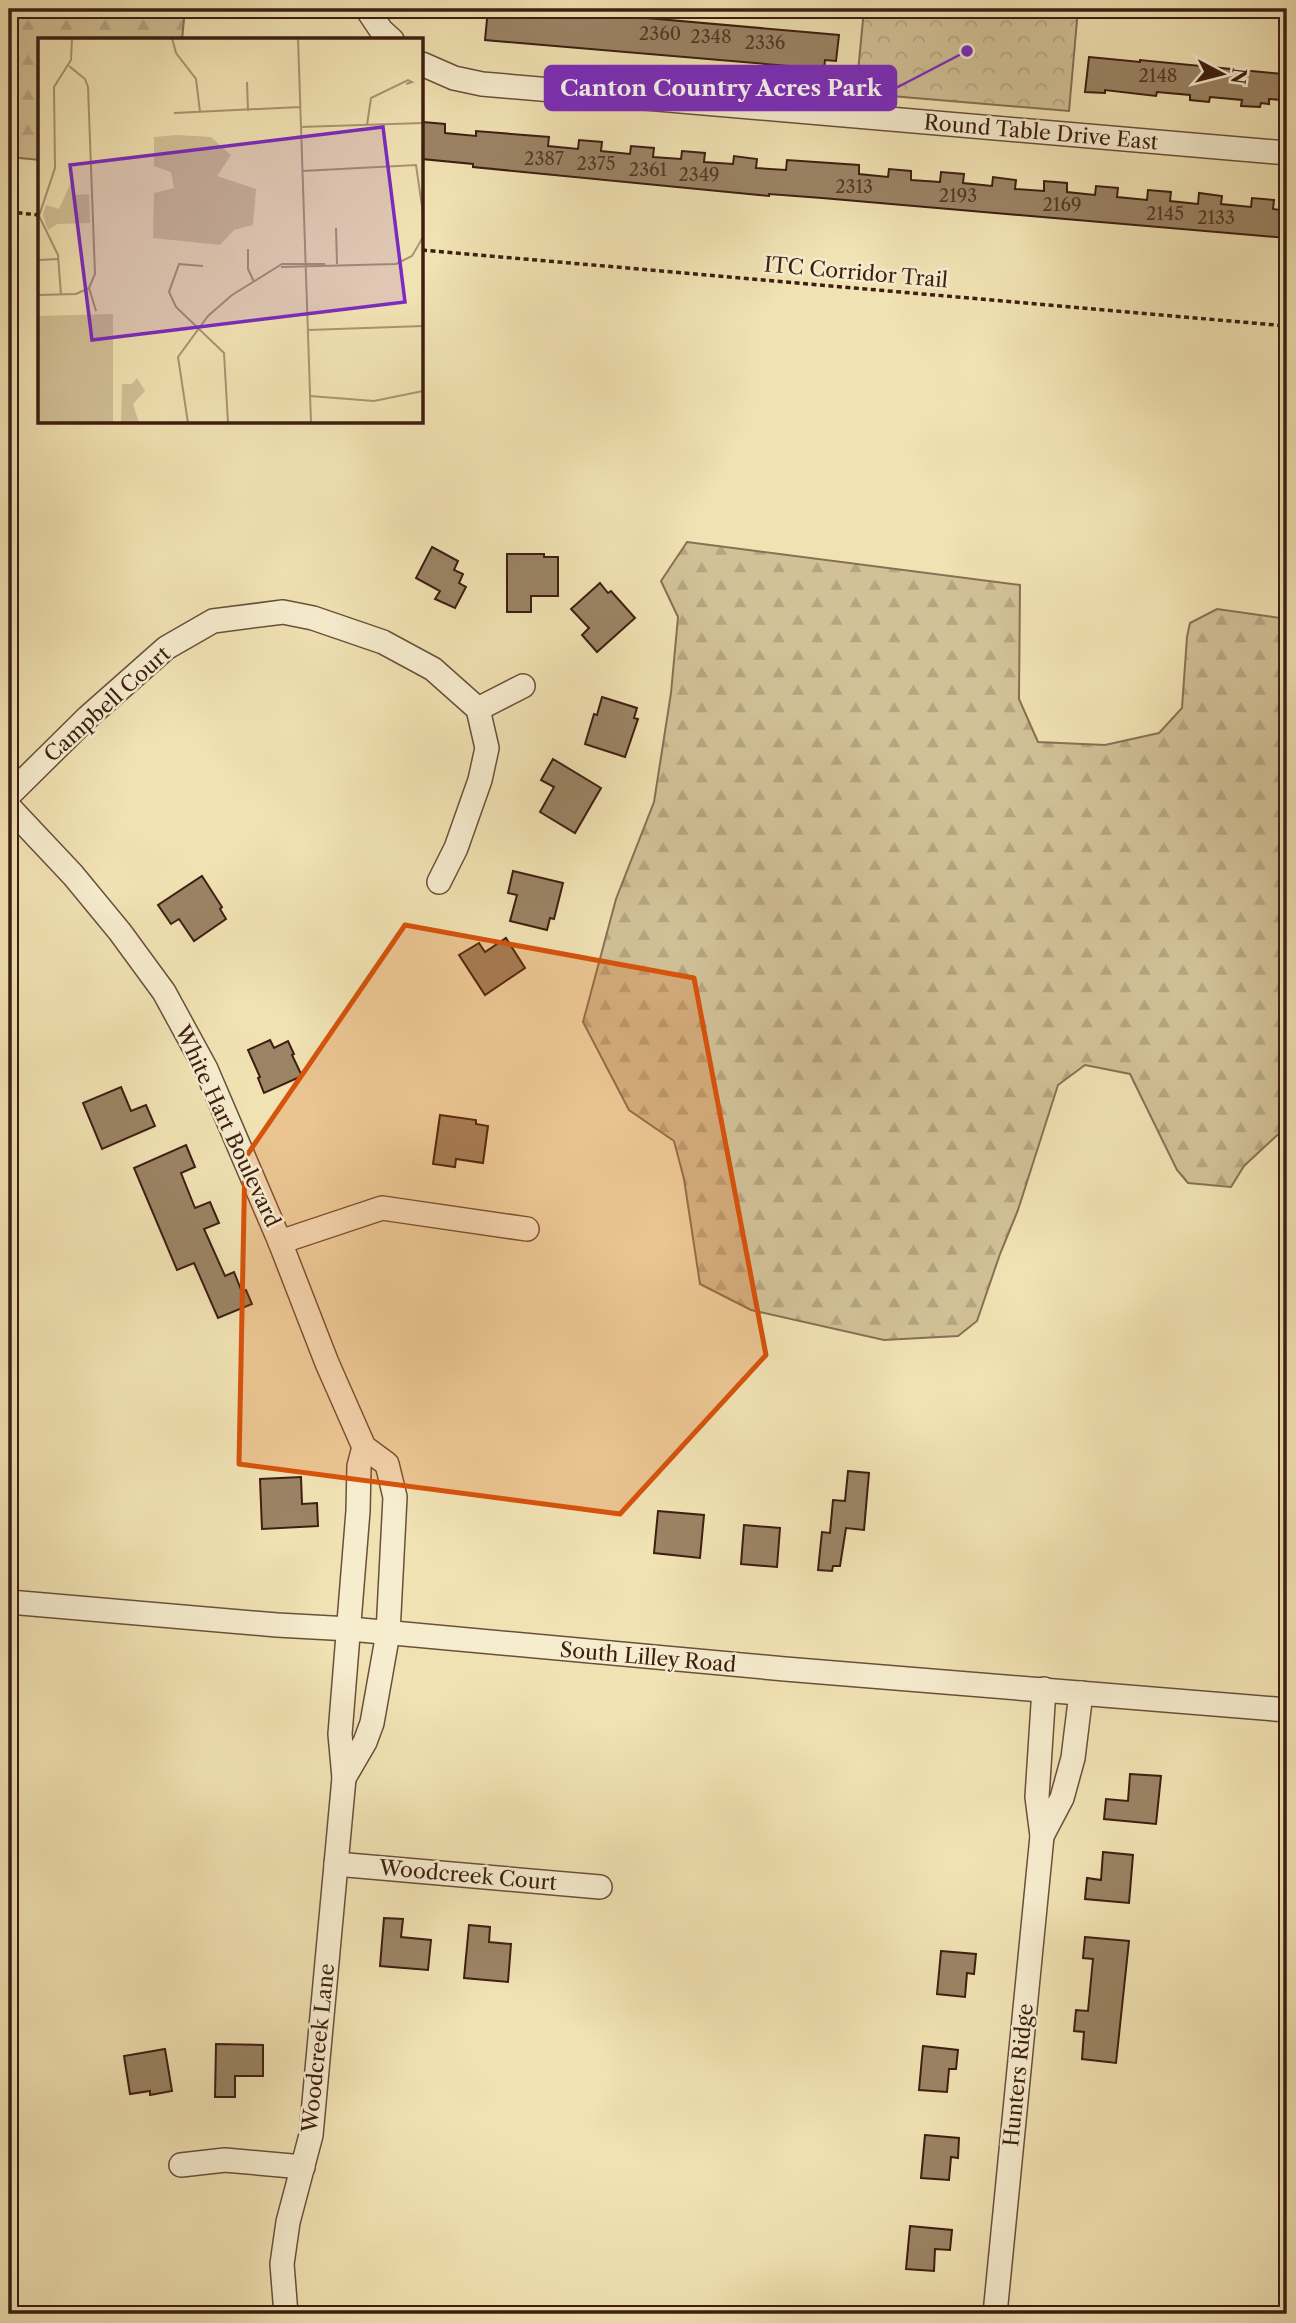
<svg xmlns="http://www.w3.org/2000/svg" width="1296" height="2323" viewBox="0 0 1296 2323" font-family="'Libre Caslon Text',serif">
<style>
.forest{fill:url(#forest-firs);stroke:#887054;stroke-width:2}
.park{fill:url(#park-crowns);stroke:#887054;stroke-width:2}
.building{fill:#9b8465;stroke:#3d1e11;stroke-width:2}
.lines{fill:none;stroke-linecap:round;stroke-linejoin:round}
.minor-casing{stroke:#6a4f3a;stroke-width:26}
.path{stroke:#3d1e11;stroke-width:3.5;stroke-dasharray:5 3.5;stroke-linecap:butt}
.minor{stroke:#f6ecce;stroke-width:23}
.marked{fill:#d7530c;fill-opacity:0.2;stroke:#d7530c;stroke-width:5;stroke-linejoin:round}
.labels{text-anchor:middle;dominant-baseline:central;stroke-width:5;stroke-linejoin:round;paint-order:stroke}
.number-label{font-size:18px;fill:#543826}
.street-label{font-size:21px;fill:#3d1e11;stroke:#f6ecce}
.inset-road{fill:none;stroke:#a99472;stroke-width:2}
.view{fill:#7b2cbf;fill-opacity:0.15;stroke:#7b2cbf;stroke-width:3.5}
.inset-edge{fill:none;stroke:#3d1e11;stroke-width:3.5}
.leader{fill:none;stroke:#7b2cbf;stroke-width:2.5}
.callout-dot{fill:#7b2cbf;stroke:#f6ecce;stroke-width:2.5}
.callout{fill:#7b2cbf;stroke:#7b2cbf;stroke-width:2.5}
.callout-label{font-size:23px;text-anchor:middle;font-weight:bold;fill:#fff}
</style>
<defs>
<pattern id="forest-firs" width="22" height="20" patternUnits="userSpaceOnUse" patternTransform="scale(1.75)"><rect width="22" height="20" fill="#d2c197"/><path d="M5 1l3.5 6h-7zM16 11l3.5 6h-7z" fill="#b5a581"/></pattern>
<pattern id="park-crowns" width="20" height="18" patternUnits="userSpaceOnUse" patternTransform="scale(1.75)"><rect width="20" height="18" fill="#d2c197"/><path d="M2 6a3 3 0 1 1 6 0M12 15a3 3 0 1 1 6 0" fill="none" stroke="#b5a581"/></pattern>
</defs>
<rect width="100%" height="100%" fill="#f1e2b3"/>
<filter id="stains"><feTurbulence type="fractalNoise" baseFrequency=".00286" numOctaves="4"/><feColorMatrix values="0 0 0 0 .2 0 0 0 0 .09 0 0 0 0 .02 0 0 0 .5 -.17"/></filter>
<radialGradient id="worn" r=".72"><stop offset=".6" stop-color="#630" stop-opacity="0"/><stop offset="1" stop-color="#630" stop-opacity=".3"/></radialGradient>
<g class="forest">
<path d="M9,9h176l-3,31h-142v120l-31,-3z"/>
<path d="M687,542l333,43 -1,114 19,43 67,3 54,-12 23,-25 5,-71 3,-14 27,-14 70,10v507l-43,40 -13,21 -43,-4 -11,-13 -47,-96 -45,-9 -27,20 -40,125 -18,44 -23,67 -19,15 -74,4 -133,-30 -51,-26 -16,-105 -10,-38 -45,-31 -46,-88 33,-123 38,-97 17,-109 7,-76 -17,-36z"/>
</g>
<path class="park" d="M864,9h214l-9,102 -213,-18z"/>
<g class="building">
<path d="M488,9l102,4 249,22 -3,26 -11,-1 -1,9 -339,-29z"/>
<path d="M1089,57l51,5v-2l142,14 -2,26 -11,-1v5l-8,-1 -1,4 -19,-1 1,-6 -32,-3 -1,5 -19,-2v-5l-33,-3 -1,4 -51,-6v3l-20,-1z"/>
<path d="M423,122l22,2v9l31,3v-5l73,6 -1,9 30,3 1,-9 23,2 -1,9 29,3 1,-8 23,2 -1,9 28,2 1,-8 23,2 -1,9 29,2 1,-8 23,3 -1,9 30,2 1,-10 72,5v9l29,3 1,-8 22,2v9l29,2 1,-10 23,2 -1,9 29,3 1,-9 23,3 -1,9 29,2v-10l23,2v9l28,3 1,-9 22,2 -1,9 30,3 1,-10 23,2 -1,9 28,3 1,-11 23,3 -1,8 30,3 1,-9 22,2 -1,9 14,2 -1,27 -464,-40 -53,-4v2l-296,-29v-3l-51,-5z"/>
<path d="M432,547l26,14 -4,9 9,4 -4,9 7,4 -11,21 -20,-9 5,-8 -24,-13z"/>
<path d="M507,554h37v3h14v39h-27v16h-24z"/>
<path d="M600,583l8,10 3,-2 24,27 -38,34 -15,-17 7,-7 -18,-19z"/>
<path d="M602,697l35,11 -3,10 4,1 -13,38 -40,-13 9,-30 3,1z"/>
<path d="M553,759l48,29 -26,45 -35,-21 14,-25 -13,-7z"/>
<path d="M513,871l50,12 -9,36 -4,-1 -3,12 -37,-9 7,-26 -9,-2z"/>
<path d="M202,876l20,31 -2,2 6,10 -32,22 -15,-22 -8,5 -13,-19z"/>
<path d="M506,938l19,30 -40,27 -26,-40 20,-12 6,9z"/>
<path d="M270,1040l4,8 14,-7 6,13 -2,1 10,21 -38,17 -6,-15 2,-1 -12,-27z"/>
<path d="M121,1087l10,24 15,-6 9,21 -53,23 -19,-46z"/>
<path d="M440,1115l36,5v4l12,2 -5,37 -27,-4 -1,8 -22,-3z"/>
<path d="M186,1145l9,22 -14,6 14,35 15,-6 9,21 -15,6 21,47 9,-4 8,20 4,-2 6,14 -34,14 -24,-55 -17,7 -43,-102z"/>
<path d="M848,1471l21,2 -5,57 -18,-2 -6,38h-7l-1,5 -14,-1 4,-38 8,1 3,-33 12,1z"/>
<path d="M301,1477l1,27 15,-1 1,23 -56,3 -2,-50z"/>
<path d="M658,1511l46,4 -4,43 -46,-5z"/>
<path d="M744,1525l36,3 -3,39 -36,-3z"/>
<path d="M1130,1774l31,2 -5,48 -52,-5 2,-20 22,2z"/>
<path d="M1103,1852l30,3 -4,48 -44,-4 2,-21 14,2z"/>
<path d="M384,1918l19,1 -2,18 30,3 -3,30 -48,-4z"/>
<path d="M469,1925l21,2 -1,15 22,2 -3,38 -44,-4z"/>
<path d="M1085,1937l44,4 -13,122 -34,-4 2,-27 -10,-1 2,-21 12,1 5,-52 -10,-1z"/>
<path d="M941,1951l35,3 -2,20 -7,-1 -2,24 -28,-3z"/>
<path d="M216,2044l47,1v31h-28v21h-20z"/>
<path d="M923,2046l35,4 -2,19h-7l-2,23 -28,-2z"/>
<path d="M165,2049l7,42 -22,4v-4l-20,3 -6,-38z"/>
<path d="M925,2135l34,3 -1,20 -7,-1 -2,23 -28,-2z"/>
<path d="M910,2226l42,4 -2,20 -15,-1 -1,22 -28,-2z"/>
</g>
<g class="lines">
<g class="minor-casing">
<g id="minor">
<path d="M367,9l14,21 11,10"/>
<path d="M422,64l32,14 28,6 805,69"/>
<path d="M478,709l45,-23"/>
<path d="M9,795l79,-78 78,-69 47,-27 70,-9 30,6 70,24 50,27 45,40 9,39 -7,32 -24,68 -17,34"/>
<path d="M9,807l64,68 47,57 44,60 42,77 74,173 47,121 37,84 23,17 8,33 -7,136 -16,90 -7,19 -21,36"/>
<path d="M280,1242l102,-34 145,21"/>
<path d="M9,1602l268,23 73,4 435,40 502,41"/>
<path d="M1042,1836l20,-38 11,-40 8,-65"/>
<path d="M336,1864l264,23"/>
<path d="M181,2165l44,-5 78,7"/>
<path d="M286,2314l-4,-50 6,-42 23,-87 33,-357 -4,-44 18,-223 1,-45 5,-19"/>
<path d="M995,2314l47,-478 -5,-39 7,-108"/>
</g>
</g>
<g class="path">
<path d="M9,212l31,3"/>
<path d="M422,250l865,76"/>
</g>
<use href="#minor" class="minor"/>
</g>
<path class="marked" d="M405,925l289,53 72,377 -146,159 -381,-50 6,-306z"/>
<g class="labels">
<g class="number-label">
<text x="660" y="34">2360</text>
<text x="711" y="37">2348</text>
<text x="765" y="43">2336</text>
<text x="1158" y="76">2148</text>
<text x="544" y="159">2387</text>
<text x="596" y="164">2375</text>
<text x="648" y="170">2361</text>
<text x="699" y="175">2349</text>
<text x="854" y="187">2313</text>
<text x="958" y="196">2193</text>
<text x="1062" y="205">2169</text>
<text x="1165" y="214">2145</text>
<text x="1216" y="218">2133</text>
</g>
<g class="street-label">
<text transform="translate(1041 132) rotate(5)">Round Table Drive East</text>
<text transform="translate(856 272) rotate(5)">ITC Corridor Trail</text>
<text transform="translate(107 704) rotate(-42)">Campbell Court</text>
<text transform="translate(228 1126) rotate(65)">White Hart Boulevard</text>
<text transform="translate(648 1657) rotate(5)">South Lilley Road</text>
<text transform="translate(468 1875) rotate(5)">Woodcreek Court</text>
<text transform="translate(318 2048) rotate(-84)">Woodcreek Lane</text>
<text transform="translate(1018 2075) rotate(-84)">Hunters Ridge</text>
</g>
</g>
<g transform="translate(38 38)">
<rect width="385" height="385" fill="#f1e2b3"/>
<path d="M139,97l34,2 20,18 -14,21 39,13 -3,36 -19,5 -14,15 -67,-7 1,-45 20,-5 -3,-16 -17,-6v-29zM75,276v109h-75v-107z" fill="#d2c197"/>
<path d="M99,340l8,13 -12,13 6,19h-18l1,-39h10z" fill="#d2c197"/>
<path d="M33,144l4,13 14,-1 1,29 -33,1 -9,6 -5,-15 3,-10 13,4z" fill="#d2c197"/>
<path class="inset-road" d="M134,0l4,15 20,26 4,33M260,0l13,385M31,28l16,13 3,8 7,187 -6,14M209,44l1,29M136,75l126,-6M329,87l4,-27 37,-18 4,2 -6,2M262,89l123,-4M264,133l114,-6 7,48M298,190l1,36M210,211v20l6,13M0,222l21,-1M165,228l-24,-2 -10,28 7,15 48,46 4,70M243,229l115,-3 16,-8 11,-19M51,250l7,23M0,257l38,-1 13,-6M23,257l-3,-40 -19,-39 16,-48 -1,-81 17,-27 1,-22M270,292l115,-4M272,358l64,5 49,-10M150,385l-10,-66 30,-41 24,-21 50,-31h43"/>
<path class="view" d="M345,89l22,175 -313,38 -22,-175z"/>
<rect width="385" height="385" class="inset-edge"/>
</g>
<path class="leader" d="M967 51L896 88"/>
<circle class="callout-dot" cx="967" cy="51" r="7"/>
<rect class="callout" x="545" y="66" width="351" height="44" rx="7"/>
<g class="callout-label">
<text x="721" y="96">Canton Country Acres Park</text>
</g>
<rect width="1296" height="2323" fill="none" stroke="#f1e2b3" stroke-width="35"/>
<rect x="10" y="10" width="1275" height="2302" fill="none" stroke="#3d1e11" stroke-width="3.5"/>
<rect x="18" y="18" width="1261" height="2288" fill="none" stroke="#3d1e11" stroke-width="2"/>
<g transform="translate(1222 74) rotate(97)" stroke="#f6ecce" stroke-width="5" paint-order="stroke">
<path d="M0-5L12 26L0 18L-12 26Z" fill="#3d1e11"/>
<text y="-10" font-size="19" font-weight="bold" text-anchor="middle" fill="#3d1e11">N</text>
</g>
<rect width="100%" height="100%" filter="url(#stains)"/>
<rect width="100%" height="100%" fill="url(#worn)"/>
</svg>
